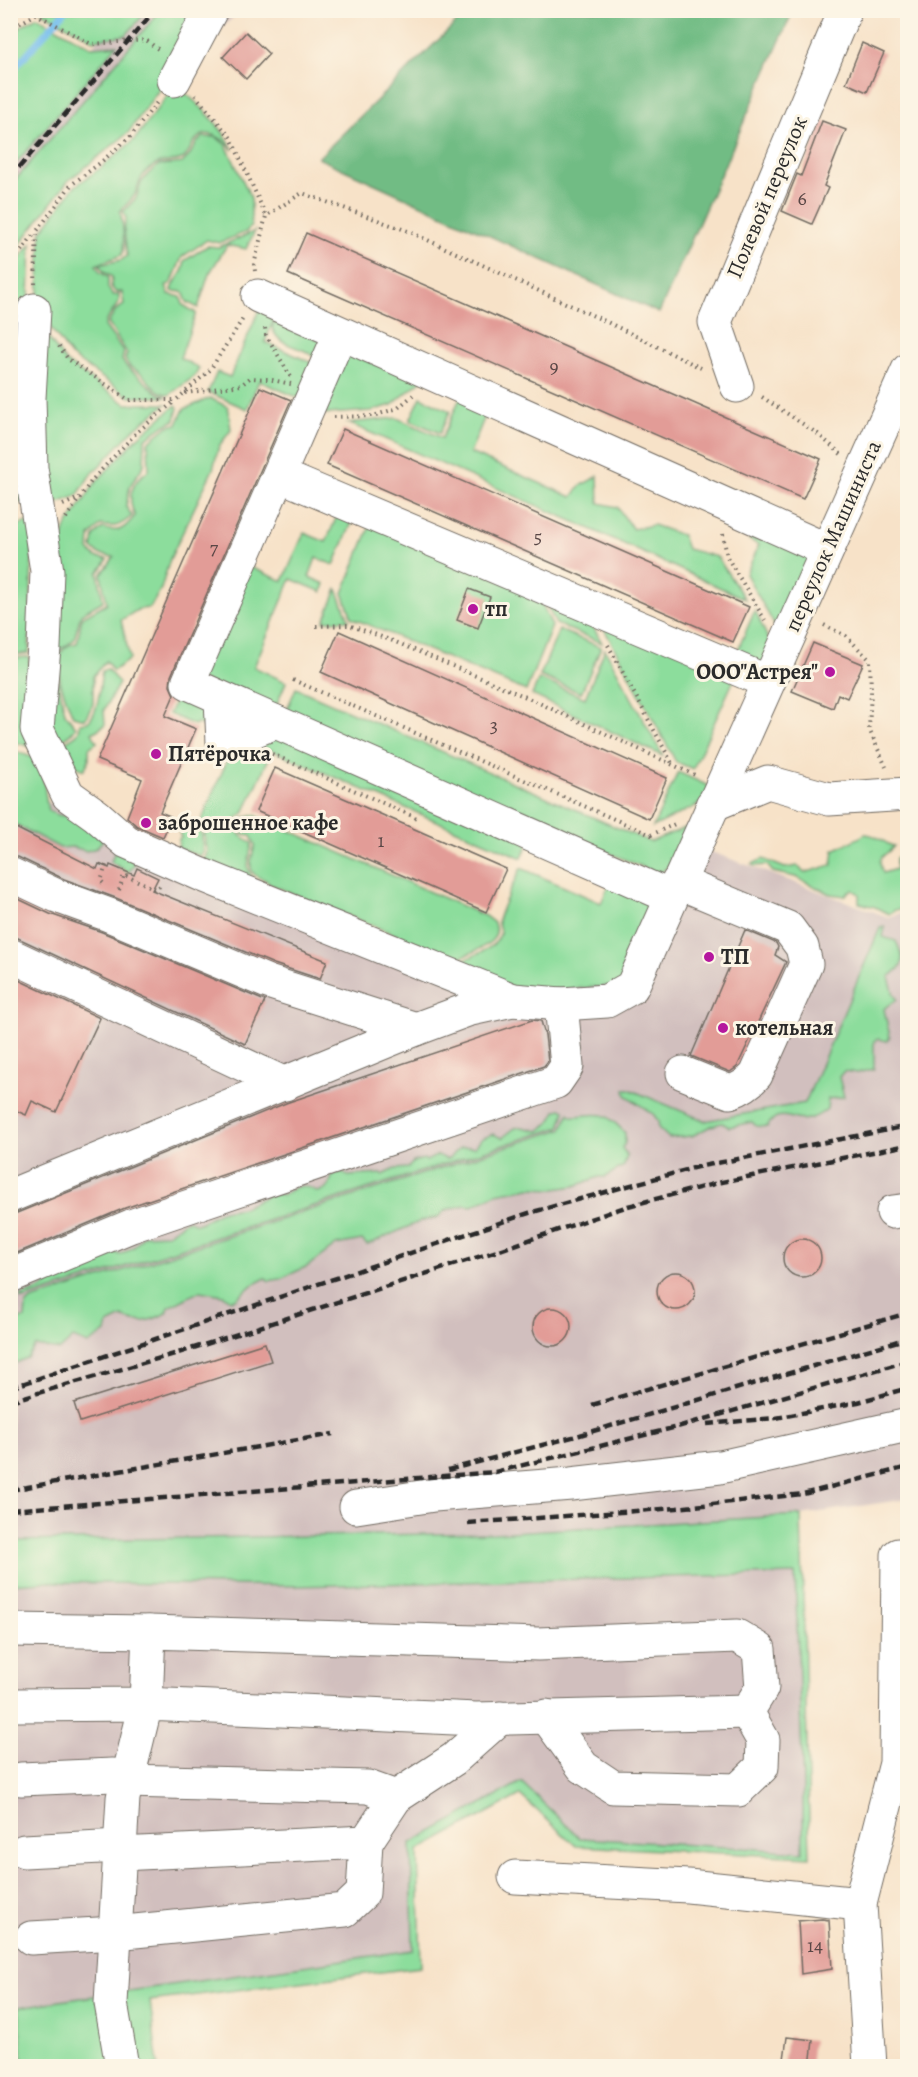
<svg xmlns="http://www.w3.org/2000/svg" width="918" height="2077" viewBox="0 0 918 2077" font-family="Alegreya,serif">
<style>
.industrial{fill:#d1bfbe}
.green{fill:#8cdd9c;stroke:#5c8464;stroke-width:1.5}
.forest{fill:#71bc84;stroke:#4e7458;stroke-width:1.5}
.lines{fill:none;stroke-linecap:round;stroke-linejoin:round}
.stream{stroke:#75beee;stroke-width:7}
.building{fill:#e29c97}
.minor-casing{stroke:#726b62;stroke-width:35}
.path{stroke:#726b62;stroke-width:4;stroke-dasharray:1.5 4.5;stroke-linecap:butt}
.minor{stroke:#fff;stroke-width:33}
.rail{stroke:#2b2b2b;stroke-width:4.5;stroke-dasharray:9 4.5;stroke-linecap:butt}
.poi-dot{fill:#b5179e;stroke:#fcf5e5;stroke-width:2}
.labels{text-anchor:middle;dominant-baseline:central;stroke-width:6;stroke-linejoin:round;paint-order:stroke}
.number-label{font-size:20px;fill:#594746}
.street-label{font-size:22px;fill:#2b2b2b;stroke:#fcf5e5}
.poi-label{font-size:22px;font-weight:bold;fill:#2b2b2b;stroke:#fcf5e5;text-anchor:start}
</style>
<rect width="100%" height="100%" fill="#fcf5e5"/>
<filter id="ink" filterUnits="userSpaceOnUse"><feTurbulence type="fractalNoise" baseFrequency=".0167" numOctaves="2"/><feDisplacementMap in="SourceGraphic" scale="12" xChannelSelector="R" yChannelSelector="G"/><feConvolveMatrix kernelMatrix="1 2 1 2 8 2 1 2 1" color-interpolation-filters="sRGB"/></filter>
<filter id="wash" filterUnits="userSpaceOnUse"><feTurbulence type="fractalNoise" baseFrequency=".008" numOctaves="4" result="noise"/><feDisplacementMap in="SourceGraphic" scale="24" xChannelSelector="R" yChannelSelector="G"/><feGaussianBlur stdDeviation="1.35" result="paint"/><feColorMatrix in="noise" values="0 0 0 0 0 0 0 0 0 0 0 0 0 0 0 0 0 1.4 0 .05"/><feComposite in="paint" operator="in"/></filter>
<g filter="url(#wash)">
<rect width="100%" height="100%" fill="#f7e2c8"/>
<g class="industrial">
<path d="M123,11h117l-44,41 -185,164v-76z"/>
<path d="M10,786l489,203 207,-139 182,67 19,-6v588l-106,16 -307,18 -483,8z"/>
<path d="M795,1574l8,211 1,67 -224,-14 -59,-56 -110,61 2,107 -394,57 4,59h-12v-482l34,-2 250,4z"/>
</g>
<g class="green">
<path d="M40,11h107l-21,24 -33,5z"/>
<path d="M160,11h39l-31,66 -40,56 -60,48 -57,75v-71z"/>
<path d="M37,17l54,30 26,-2 -106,124v-111l9,-31z"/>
<path d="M175,85c20,15 48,41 58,65 -10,-12 -27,-24 -39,-8 -4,5 -5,12 -10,16 -8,5 -19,2 -27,6 -16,9 -16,15 -22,30 -3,6 -11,12 -15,18 3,8 5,34 2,43l-26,10 4,7 8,5v11l5,7h6v7l-13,19 -1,5 19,26 -2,8c5,8 7,9 14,14 11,8 17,19 31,23h-37l-59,-41 -33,-46 3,-78 33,-45 28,-20 33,-28z"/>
<path d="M203,137h13l10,8 25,53v28l-5,6 -27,11 -12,-3 -25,17 -10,25 -6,4 3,8 12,3 2,8 13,8 -16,45 19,10 -4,8 -26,19c-17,-4 -18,-14 -30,-23 -8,-5 -9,-3 -14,-13l2,-6 -19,-30 8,-13 8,-5 -2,-13h-7l-4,-6 1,-9 -8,-5 -5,-7 22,-5 6,-4 -3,-27 2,-11 -3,-6 13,-14 5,-15 7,-9 11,-9 23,-2 7,-7 8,-14z"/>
<path d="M255,231l-9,18 -19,-4 -18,29 -11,34 -11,-6 -4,-10 -11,-1c1,-12 14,-18 12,-30l23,-15 12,1z"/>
<path d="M31,244l-6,154 8,110 -22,-10v-228z"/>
<path d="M262,303l16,6 -13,33 54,24 -15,34 -45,-19 -12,28 -39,-17 9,-20 13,5z"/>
<path d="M276,320l48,22 -3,19c-6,-4 -12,-8 -18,-11 -13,-5 -26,-7 -31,-23z"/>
<path d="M38,324l28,38 60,42h40l-32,25 -45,48 -12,19 -35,13z"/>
<path d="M348,354l75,25 -31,26 -21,6 -43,3 -12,-4z"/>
<path d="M461,396l27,13 -18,44 102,44 8,-11 18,-10 1,27 18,4 16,22 20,-4 29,10 5,14 30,8 28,42 -150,-68 -247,-108 49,-5 45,20z"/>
<path d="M421,397l29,14 -10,22 -30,-13z"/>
<path d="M210,398l18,9 3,23 -12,16 -6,23 -43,90 -9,30 -11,19 -11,1 -18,11 9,39 -17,12 -7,-10 -13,15v28l-8,15 -12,-3c-7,-16 -23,-52 -9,-67 3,-4 9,-5 13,-6l5,-26 25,-14 -6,-28 13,-18 -15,-3 -7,-6 2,-12 9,-8c18,6 21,0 32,-12 -9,-19 -3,-35 14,-46l-1,-28 20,-16 9,-2 7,-15z"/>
<path d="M176,405l2,3 -3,12 -10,5 -20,14 -1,26 -14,21 -4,20 6,10c-12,10 -16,12 -31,9l-11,11 -1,14 7,7 12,2 -10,14 5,28 -22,13 -7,26 -13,9 -3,5 -7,-81 15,-46 30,-45 43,-46z"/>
<path d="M339,511l15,7 -20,47 -18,-7 -7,19 16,7 -3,8 -31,-13 -37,88 32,15 -13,31 -75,-35 49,-112 36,15 21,-48 22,9z"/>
<path d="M33,520l-4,133 -15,2 -3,-7 1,-20 -2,-2v-98z"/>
<path d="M371,524l167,71 14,31 -26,65 -174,-73 -9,-25z"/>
<path d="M754,527l65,28 -37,84 -36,-65 13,-29 -10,-5z"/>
<path d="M337,589l12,31 -25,1z"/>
<path d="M542,595l44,19 16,29 -46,-19z"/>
<path d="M755,610l19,42 -10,23 -31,-14z"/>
<path d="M595,612l142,61 -44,96 -17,-7z"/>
<path d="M559,630l42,17 -20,46 -41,-17z"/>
<path d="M605,649l58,107 -131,-61 7,-16 46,19z"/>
<path d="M10,654l2,4 17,-1 3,90 -21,-6z"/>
<path d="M107,669l12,14 -15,27 1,15 -13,8 5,9 -8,6v12l-5,10 -28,-13c2,-3 3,-10 6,-13 9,-8 18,-6 18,-21l8,-1c12,-12 11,-34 14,-51z"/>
<path d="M57,677l8,36 11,14c-8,12 -13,13 -27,10z"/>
<path d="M182,685l29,13 -4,22 -4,6 -5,-3 -4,2 -25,-11z"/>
<path d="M296,688l354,154 40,-16 -19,38 -12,10 -375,-158z"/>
<path d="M276,727l254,112 -8,19 -276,-119z"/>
<path d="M235,742l34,16 -25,55 -8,6 -2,5 5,10 13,9c-2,15 -8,23 1,36l-57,-12 10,-11 1,-7 -2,-4v-14l-6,-5z"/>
<path d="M10,749l24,9 8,13 6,40 10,4 19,3 26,22 -7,8 -9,3 -15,-4 -12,1 -49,-26z"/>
<path d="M678,772l35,16 -5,12 -55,27z"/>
<path d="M254,815l231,101 9,7c1,3 2,6 2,10 -1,12 -30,22 -40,26l-187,-75c-4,-7 -7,-4 -13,-8 -10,-7 -3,-22 -1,-31l-4,-9 -9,-3 -4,-9 6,-6z"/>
<path d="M190,826l12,8 1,18 -3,4 -22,-8 1,-9 2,-2 -2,-5 5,-5z"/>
<path d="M865,834c13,0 19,10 29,12 -8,11 -19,8 -11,27l13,-4v-11l10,-5 1,-4v59l-12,2 -6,4 -14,-7 -16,-4v-9l-6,-4 -4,1 -4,5 -15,-2 -35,-17 -22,-5 -6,-7 -12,1 -3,-2 11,-5 22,9 13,-2 6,7 28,-8 2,-15c10,-6 21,-9 31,-16z"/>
<path d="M116,848l19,15 -7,10 -3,-1 -2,-3 -12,-7z"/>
<path d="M521,868l80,35 12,-27 49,21 -39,88 -107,8 -58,-31c11,-4 40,-15 42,-28 1,-4 -3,-9 -2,-13 2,-11 17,-41 23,-53z"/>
<path d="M885,927l-2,10 13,4c9,21 10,23 -7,36l5,18 3,4c-4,5 -9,4 -13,10l6,28 -3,4 -9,-2 -4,2v28l-17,4 -13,-2 -5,6 5,20 -16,2 -1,10c-8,7 -20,13 -31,10 -7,-2 -12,-4 -19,-2 -3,1 -8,7 -10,10l-11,-1 -4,-4 -23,5 -7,-4 -11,3 -19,10 -23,2 -10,-9 -1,-8 -4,-6 -28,-20 -1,-6h4l76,32 100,-18 75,-175z"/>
<path d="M560,1109l5,1v2l-5,15 -536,172h-3l-1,-2c11,-6 31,-8 31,-22l59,-26 10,6 14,-8 10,-12 24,-1 19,-14 10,4c9,-3 17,-10 26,-13 7,-2 13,-1 19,-3 13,-4 27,-18 41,-13 15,-10 19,-12 35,-3 9,-3 12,-6 14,-16l10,-4 6,4 33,-2 1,1 13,-6 13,-1 5,-6 11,-3 2,2 12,-6 8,4 4,-1c10,-12 9,-11 25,-11l6,-8 12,-5 9,4 13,-10 7,-1 17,4 11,-9 6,-11z"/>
<path d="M569,1113l3,3c29,-1 31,-8 53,17v10l-3,5 5,7 -3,11 -19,11h-6l-24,9 -20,3 -25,-1 -34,6 -24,12 -7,-1 -19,5 -8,7 -17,4 -54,24 -5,-5 -26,5 -28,21 -28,13 -11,2 -3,-3 -14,7 -16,14 -5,1 -8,-5 -23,-4 -31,16 -2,6c-16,8 -29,12 -45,4l-14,7 -2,8 -18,12 -15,-6 -13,12 -25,-4 -8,12 -16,7v-45l14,-2 1,-13 5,-5 531,-171z"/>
<path d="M801,1515l9,342 -234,-11 -56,-51 -102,56 3,116 -271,34 8,65h-135l-4,-59 394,-57 -2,-107 110,-61 59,56 223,14v-67l-8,-211 -500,12 -250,-4 -34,2v-43l483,-8z"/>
</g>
<path class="forest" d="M469,10l324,1 -134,302 -341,-155z"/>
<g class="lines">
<path class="stream" d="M10,73l56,-63"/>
</g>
<g id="blocks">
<g class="building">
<path d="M246,32l23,22 -23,25 -23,-22z"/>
<path d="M862,43l22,10 -17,39 -21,-9z"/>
<path d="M822,121l24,9 -22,56 4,2 -16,36 -30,-13 15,-37 4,2z"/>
<path d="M306,233l515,226 -18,40 -515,-225z"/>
<path d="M260,387l31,13 -120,276 -1,10 4,9 -9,21 31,13 -36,83 12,5 -9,20 -26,-11 -10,-9 15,-38 -45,-19z"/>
<path d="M343,429l406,178 -16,35 -406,-177z"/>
<path d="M469,589l21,8 -12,31 -21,-8z"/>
<path d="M339,631l328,147 -18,41 -328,-147z"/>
<path d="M813,643l50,21 -16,34 -9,-4 -5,14 -41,-17z"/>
<path d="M275,768l231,101 -20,43 -230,-101z"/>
<path d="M10,825l87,44 2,-5 10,4 1,-3 24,10 3,-7 21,10 -6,12 175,71 -7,18 -46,-15 -158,-66 -52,-19 -46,-22 -8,-1z"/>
<path d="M10,895l40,19 52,18 163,69 -20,43 -227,-106 -8,-1z"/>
<path d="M745,930l31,13 2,4 -3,8 11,7 -49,105 -7,5 -39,-16z"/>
<path d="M10,976l90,42 -44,94 -24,-11 -6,14 -16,-7z"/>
<path d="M532,1020l9,1 4,14 3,26 -4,5 -419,142 -115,48v-42l7,-1 269,-110z"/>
<circle cx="802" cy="1258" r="19"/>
<circle cx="676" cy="1291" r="19"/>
<circle cx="552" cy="1327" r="19"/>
<path d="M265,1343l6,18 -191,61 -6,-19z"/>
<path d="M822,1919l7,1 3,49 -31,5 -3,-53z"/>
<path d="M787,2037l26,3 -3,27h-27z"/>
</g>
</g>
</g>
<g filter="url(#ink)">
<use href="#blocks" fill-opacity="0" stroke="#726b62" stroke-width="1.5"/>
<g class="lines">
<g class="minor-casing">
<g id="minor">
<path d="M174,80l37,-70"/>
<path d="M258,296l569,254"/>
<path d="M34,310l-5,88 2,70 16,103 -3,76 -7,82 31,66 28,20 31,27 73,32 313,126"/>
<path d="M340,334l-152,349 483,214"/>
<path d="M737,386l-22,-64 130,-312"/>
<path d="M279,475l489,207"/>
<path d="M221,699l2,44 53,-21"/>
<path d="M712,805l56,-23 61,17 79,-5"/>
<path d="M10,874l47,22 52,19 159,67 148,47"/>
<path d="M678,882l110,46 14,19 4,17 -50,111c-7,8 -16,14 -26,17l-47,-19"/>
<path d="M10,955l275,129"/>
<path d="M10,1196l406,-167 51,-19 46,-10 48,4 46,-3 25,-14 276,-617"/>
<path d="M893,1212l15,-2"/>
<path d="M10,1276l121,-50 425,-144 11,-16 -6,-62"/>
<path d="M356,1507l78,-12 137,-11 149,-17 188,-42"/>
<path d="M10,1630l139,2"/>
<path d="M16,1705l130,-1 330,15 271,-7 15,-24 -3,-39 -22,-13 -199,8 -389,-12 -3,72 -23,94 -12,205 11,63"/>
<path d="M546,1716l37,51 30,20 125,3 24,-23 1,-27 -16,-28"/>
<path d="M21,1779l92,-4 14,6 241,6 28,10 58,-38 46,-41"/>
<path d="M24,1851l96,-5"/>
<path d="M120,1854l246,-12 30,-45"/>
<path d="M515,1877l173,9 172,18"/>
<path d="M31,1938l84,-5 230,-23 18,-17 3,-51"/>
<path d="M870,2066l-10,-162 36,-141 2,-208"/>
</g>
</g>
<g class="path">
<path d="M10,51l7,-26 19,-11 55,30 55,-4 13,10"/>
<path d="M195,95l36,43 35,78"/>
<path d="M10,265l26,-33"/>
<path d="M255,271l-1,-6 12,-49 36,-23 106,38 199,91 94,46"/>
<path d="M35,284l2,-53 34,-46 29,-22 31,-27 27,-35"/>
<path d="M265,328l1,7 25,42"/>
<path d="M59,346l9,13 61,41h47l34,-30 34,-53"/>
<path d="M185,393l56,-8 9,-7 18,1 23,5"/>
<path d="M762,397l56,37 23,20"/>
<path d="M334,417l39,-1 25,-8 15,-13"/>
<path d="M63,505l16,-7"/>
<path d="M66,518l26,-38 44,-47 39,-32"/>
<path d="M723,534l4,23 38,63"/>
<path d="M824,625l22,11 24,24 1,32 -2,37 17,38"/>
<path d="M316,626l33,-1 44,16 133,56 171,79"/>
<path d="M608,645l65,120"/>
<path d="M293,680l358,155 24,-11"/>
<path d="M272,754l147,65"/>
<path d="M103,883l-2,-2 6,-19"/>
<path d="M119,890l5,-15 32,14 4,-3"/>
</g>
<use href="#minor" class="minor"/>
<g class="rail">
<path d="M10,178l145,-168"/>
<path d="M10,1388l519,-175 168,-46 211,-41"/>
<path d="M10,1401l168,-48 319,-102 131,-45 94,-24 186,-37"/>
<path d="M592,1405l316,-92"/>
<path d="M707,1424l69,-6 82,-16 50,-14"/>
<path d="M448,1470l132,-35 328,-97"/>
<path d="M10,1490l323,-56"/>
<path d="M10,1510l485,-38 182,-45 231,-66"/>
<path d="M468,1523l209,-15 126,-14 105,-27"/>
</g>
</g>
</g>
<g class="poi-dot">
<circle cx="473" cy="609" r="6"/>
<circle cx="830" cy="672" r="6"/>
<circle cx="156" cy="754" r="6"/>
<circle cx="146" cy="823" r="6"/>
<circle cx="709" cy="957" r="6"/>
<circle cx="723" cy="1028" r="6"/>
</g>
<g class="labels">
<g class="number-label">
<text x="802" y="198">6</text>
<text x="554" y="366">9</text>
<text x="538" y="536">5</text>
<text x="214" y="547">7</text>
<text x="494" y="725">3</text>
<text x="381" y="840">1</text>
<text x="815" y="1945">14</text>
</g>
<g class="street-label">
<text transform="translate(767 197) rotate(-67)">Полевой переулок</text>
<text transform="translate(833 536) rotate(-66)">переулок Машиниста</text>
</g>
<g class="poi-label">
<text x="485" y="609">тп</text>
<text x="818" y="672" text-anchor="end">ООО"Астрея"</text>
<text x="168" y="754">Пятёрочка</text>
<text x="158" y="823">заброшенное кафе</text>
<text x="721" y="957">ТП</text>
<text x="735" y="1028">котельная</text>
</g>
</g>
<rect width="918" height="2077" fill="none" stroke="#fcf5e5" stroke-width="36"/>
</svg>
